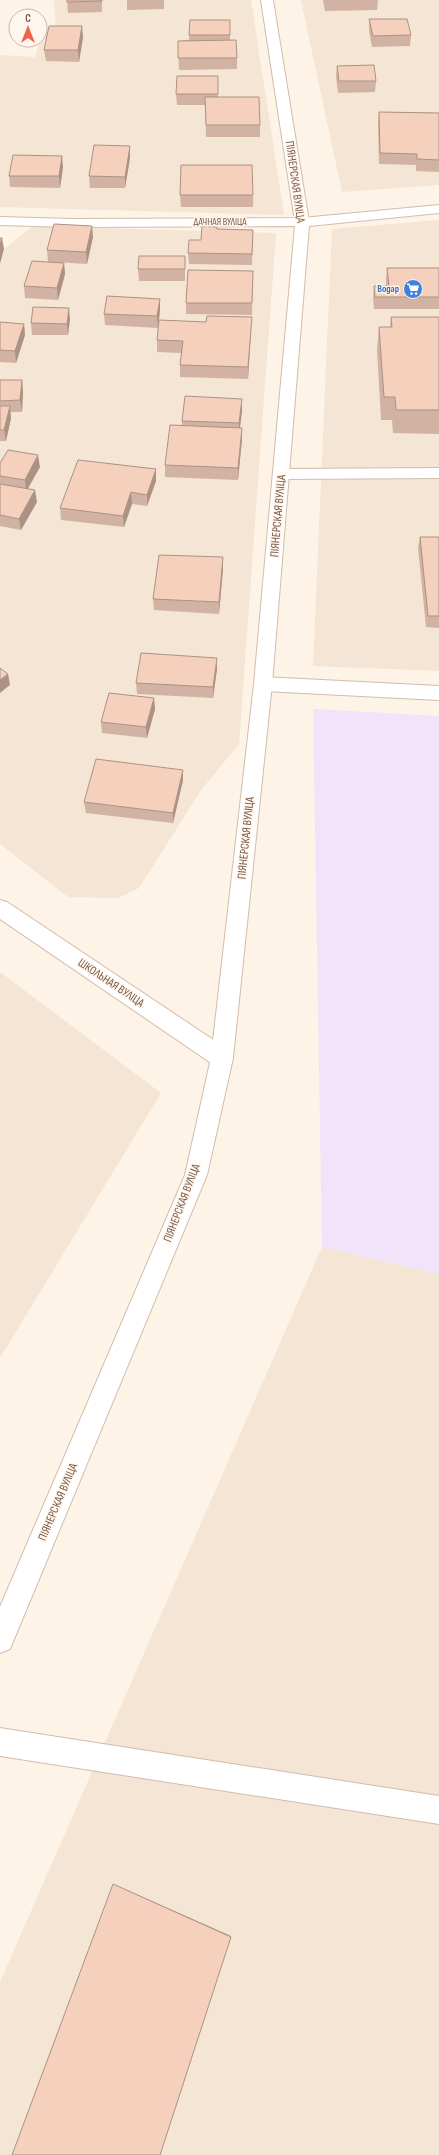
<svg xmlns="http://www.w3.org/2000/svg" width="439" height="2155" viewBox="0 0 439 2155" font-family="'Sofia Sans Condensed',sans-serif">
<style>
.residential{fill:#f5e5d4}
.education{fill:#f0e3fa}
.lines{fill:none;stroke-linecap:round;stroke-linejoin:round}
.lane-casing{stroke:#d2bcae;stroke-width:2}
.street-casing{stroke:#d2bcae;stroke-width:2}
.secondary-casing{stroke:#d5bcab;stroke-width:2}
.lane{fill:#fff;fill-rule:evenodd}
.street{fill:#fff;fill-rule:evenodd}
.secondary{fill:#fff;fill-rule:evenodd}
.wall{fill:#d2b3a3}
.shaded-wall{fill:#ab9284}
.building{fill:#f4d0bd;stroke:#ab9284}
.labels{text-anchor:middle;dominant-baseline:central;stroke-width:3;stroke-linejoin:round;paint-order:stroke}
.far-street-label{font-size:10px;fill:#785849;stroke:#fff7ee}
.far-shop-label{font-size:10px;font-weight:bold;fill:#366cbe;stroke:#fff7ee;text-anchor:end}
.street-label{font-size:12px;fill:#785849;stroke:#fff7ee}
</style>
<rect width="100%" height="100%" fill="#fdf3e6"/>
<g class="residential">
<path d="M54,0h197l33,215 -284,-8v-152l35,2 8,-25h13z"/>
<path d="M301,0h138v185l-97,7z"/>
<path d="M439,220v451l-126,-5 19,-437z"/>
<path d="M33,226l243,7 -37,511 -38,46 -62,98 -21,10 -50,-1 -68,-53v-580l4,-15z"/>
<path d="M0,972l161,121 -161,265z"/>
<path d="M322,1247l117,27v881h-439v-173z"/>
</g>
<path class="education" d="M313,709l126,7v558l-117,-27z"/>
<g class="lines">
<g class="lane-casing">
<g id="lane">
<path d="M439,468v10l-157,1 -6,-1 -2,-4 2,-4 6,-1z"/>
<path d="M263,677l176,9v14l-176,-9 -6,-2 -3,-5 3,-5z"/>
<path d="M0,1728l439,68v28l-439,-68z"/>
</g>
</g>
<g class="street-casing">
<g id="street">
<path d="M261,0h12l36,222 -7,4 -7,-4z"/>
<path d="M0,900l7,2 223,149 3,7 -3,7 -8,2 -8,-2 -214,-146z"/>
</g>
</g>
<g class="secondary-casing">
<path id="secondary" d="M439,205v8l-130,13 -37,458 -39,374 -26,117 -197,474 -10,4v-46l185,-432 26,-117 43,-374 41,-458 -223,1 -72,-2v-8l72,2 230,-1z"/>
</g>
<use href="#lane" class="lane"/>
<use href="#street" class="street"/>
<use href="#secondary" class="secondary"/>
</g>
<g class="wall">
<path d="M67,0h35v12l-34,1z"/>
<path d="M127,0h37v9l-37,1z"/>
<path d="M323,0h55l-1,10 -52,1z"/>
<path d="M369,19l42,16 -1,11 -38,1 -3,-16z"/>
<path d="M230,20v20l7,18v11l-58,1 -1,-29 11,-1v-5z"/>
<path d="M83,37l-4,25 -33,-1 -2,-11z"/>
<path d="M337,66l39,15 -1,11 -37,1 -2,-16z"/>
<path d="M218,76v21l42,28v12h-54l-1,-32h-28l-1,-11z"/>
<path d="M379,112l60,1v59l-23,-1v-6l-37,-1 -1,-41z"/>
<path d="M130,146v12l-5,30h-35l-1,-12z"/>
<path d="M63,167l-3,21 -50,-1 -1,-11z"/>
<path d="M180,195h73v12h-72z"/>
<path d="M217,229l36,12 -1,24 -63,-1 -1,-11 13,-13z"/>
<path d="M93,237l-6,27 -32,-2 9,1 1,11 -7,26 -33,-2 -1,-12 24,-24 -1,-12z"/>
<path d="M185,267v14h-46l-1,-12z"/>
<path d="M387,268h52v41h-65l-1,-11 1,-12h12v-6z"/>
<path d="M253,271l-1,44 -66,-1v-11z"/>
<path d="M160,299v11l-2,18 -53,-3 -1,-11z"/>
<path d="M391,317h48v117l-46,-1 -1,-13h-11l-4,-70 2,-23h11z"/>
<path d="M70,319l-2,16h-36l-1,-12z"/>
<path d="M0,322l24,2 1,11 -9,28 -16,-1z"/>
<path d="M251,329l-3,50 -68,-2v-12l1,-12 -24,-1v-12z"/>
<path d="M0,380h22l1,12 -1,20h-12l1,6 -5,23h-6z"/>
<path d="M242,399v12l-2,16 2,12 -4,41 -73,-3v-12l17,-40v-4z"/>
<path d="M0,463l40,4 -12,22 9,13 -16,28 -21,-4z"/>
<path d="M156,481l-9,25 -15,-2 -8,23 -63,-7 -1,-12z"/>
<path d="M420,537h19v91l-13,-1 -8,-79z"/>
<path d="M223,569l-4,45 -65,-4 -1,-11z"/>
<path d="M217,669l-4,29 -76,-4 -1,-11z"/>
<path d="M154,698l1,11 -8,29 -45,-5 -1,-11z"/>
<path d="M183,780l-10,43 -87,-10 -2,-11z"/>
</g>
<g class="shaded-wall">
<path d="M82,26l1,11 -4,25 -1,-12z"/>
<path d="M130,146v12l-5,30v-11z"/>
<path d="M62,156l1,11 -3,21 -1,-12z"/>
<path d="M92,226l1,11 -6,27 -1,-12z"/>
<path d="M2,238l2,11 -4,15v-18z"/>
<path d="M64,263l1,11 -7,26 -1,-12z"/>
<path d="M160,299v11l-2,18 -1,-12z"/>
<path d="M69,308l1,11 -2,16 -1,-11z"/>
<path d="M252,317l-1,12 -3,50v-12z"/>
<path d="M24,324l1,11 -9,28 -1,-12z"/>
<path d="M22,380l1,12 -1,20 -2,-12z"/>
<path d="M242,399v12l-3,24v-12z"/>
<path d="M10,406l1,12 -5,23 -2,-11z"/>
<path d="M242,428v11l-4,41v-12z"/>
<path d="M38,455l2,12 -14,24 -1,-11z"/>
<path d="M156,469v12l-9,25v-11z"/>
<path d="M35,490l2,12 -16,28 -2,-11z"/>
<path d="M131,492l1,12 -8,23 -1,-11z"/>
<path d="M223,557v12l-4,45v-12z"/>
<path d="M217,658v11l-4,29v-11z"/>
<path d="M8,674l2,11 -10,8v-13z"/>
<path d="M154,698l1,11 -8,29 -1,-11z"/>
<path d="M183,770v10l-10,43v-10z"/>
<path d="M113,1884l118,52v1z"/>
</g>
<g class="building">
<path d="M67,0h35v1l-35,1z"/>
<path d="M369,19h38l4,16 -38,1z"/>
<path d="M190,20h40v15h-41z"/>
<path d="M49,26h33l-4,24h-34z"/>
<path d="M236,40l1,18h-59v-17z"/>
<path d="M374,65l2,16h-37l-2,-15z"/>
<path d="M177,76h41v18h-42z"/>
<path d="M205,97h54l1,28h-54z"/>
<path d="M379,112l60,1v47l-22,-1v-5l-37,-1z"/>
<path d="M94,145l36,1 -5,31 -36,-1z"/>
<path d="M13,155l49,1 -3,20h-50z"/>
<path d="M181,165h71l1,30h-73z"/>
<path d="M54,224l38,2 -6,26 -39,-2z"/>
<path d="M202,226l15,1v2l36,1 -1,24 -64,-1 1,-13h12z"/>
<path d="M0,238h2l-2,8z"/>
<path d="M139,256h46v13h-47z"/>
<path d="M32,261l32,2 -7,25 -33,-2z"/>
<path d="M387,268h52v29h-64l-1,-11h15z"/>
<path d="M188,270l65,1 -1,32h-66z"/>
<path d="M107,296l53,3 -3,17 -53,-2z"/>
<path d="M33,307l36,1 -2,16 -36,-1z"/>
<path d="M207,316l45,1 -4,50 -68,-2 3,-24 -26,-1 2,-20 47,2z"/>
<path d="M391,317h48v93h-43l-1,-13h-11l-5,-70h13z"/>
<path d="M0,322l24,2 -9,27 -15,-1z"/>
<path d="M0,380h22l-2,20 -20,1z"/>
<path d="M185,396l57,3 -3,24 -57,-2z"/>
<path d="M0,406h10l-6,24h-4z"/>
<path d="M170,425l72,3 -4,40 -73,-3z"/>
<path d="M8,450l30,5 -13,25 -25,-4v-13z"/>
<path d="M78,460l78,9 -9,26 -16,-3 -8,24 -63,-8z"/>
<path d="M0,484l35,6 -16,29 -19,-4z"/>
<path d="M420,537h19v79h-11z"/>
<path d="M159,555l64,2 -4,45 -66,-3z"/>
<path d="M141,653l76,5 -4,29 -77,-4z"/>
<path d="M0,668l8,6 -8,6z"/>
<path d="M109,693l45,5 -8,29 -45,-5z"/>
<path d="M96,759l87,11 -10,43 -89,-11z"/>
<path d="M113,1884l118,53 -71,218h-148z"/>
</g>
<defs>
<g id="supermarket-disc" transform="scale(1)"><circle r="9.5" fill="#3f7fe0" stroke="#fff7ee"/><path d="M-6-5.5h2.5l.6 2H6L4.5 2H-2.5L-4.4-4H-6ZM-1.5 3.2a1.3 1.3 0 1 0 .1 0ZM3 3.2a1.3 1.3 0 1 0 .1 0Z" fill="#fff"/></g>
</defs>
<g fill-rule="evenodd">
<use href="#supermarket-disc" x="413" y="289"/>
</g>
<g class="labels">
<g class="far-street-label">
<text x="220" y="222">ДАЧНАЯ ВУЛІЦА</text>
</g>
<g class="far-shop-label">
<text x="399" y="289">Водар</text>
</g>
<g class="street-label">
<text transform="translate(295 182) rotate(82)">ПІЯНЕРСКАЯ ВУЛІЦА</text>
<text transform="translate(278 516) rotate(-85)">ПІЯНЕРСКАЯ ВУЛІЦА</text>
<text transform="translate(246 838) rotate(-84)">ПІЯНЕРСКАЯ ВУЛІЦА</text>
<text transform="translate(111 983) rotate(34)">ШКОЛЬНАЯ ВУЛІЦА</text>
<text transform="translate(182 1203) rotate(-69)">ПІЯНЕРСКАЯ ВУЛІЦА</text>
<text transform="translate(58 1502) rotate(-67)">ПІЯНЕРСКАЯ ВУЛІЦА</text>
</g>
</g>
<g transform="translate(28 28)"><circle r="19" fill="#fff7ee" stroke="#c9b7ac"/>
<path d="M0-3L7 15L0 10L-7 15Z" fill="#ec6347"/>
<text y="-6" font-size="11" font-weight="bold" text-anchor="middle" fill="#785849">С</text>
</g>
</svg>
